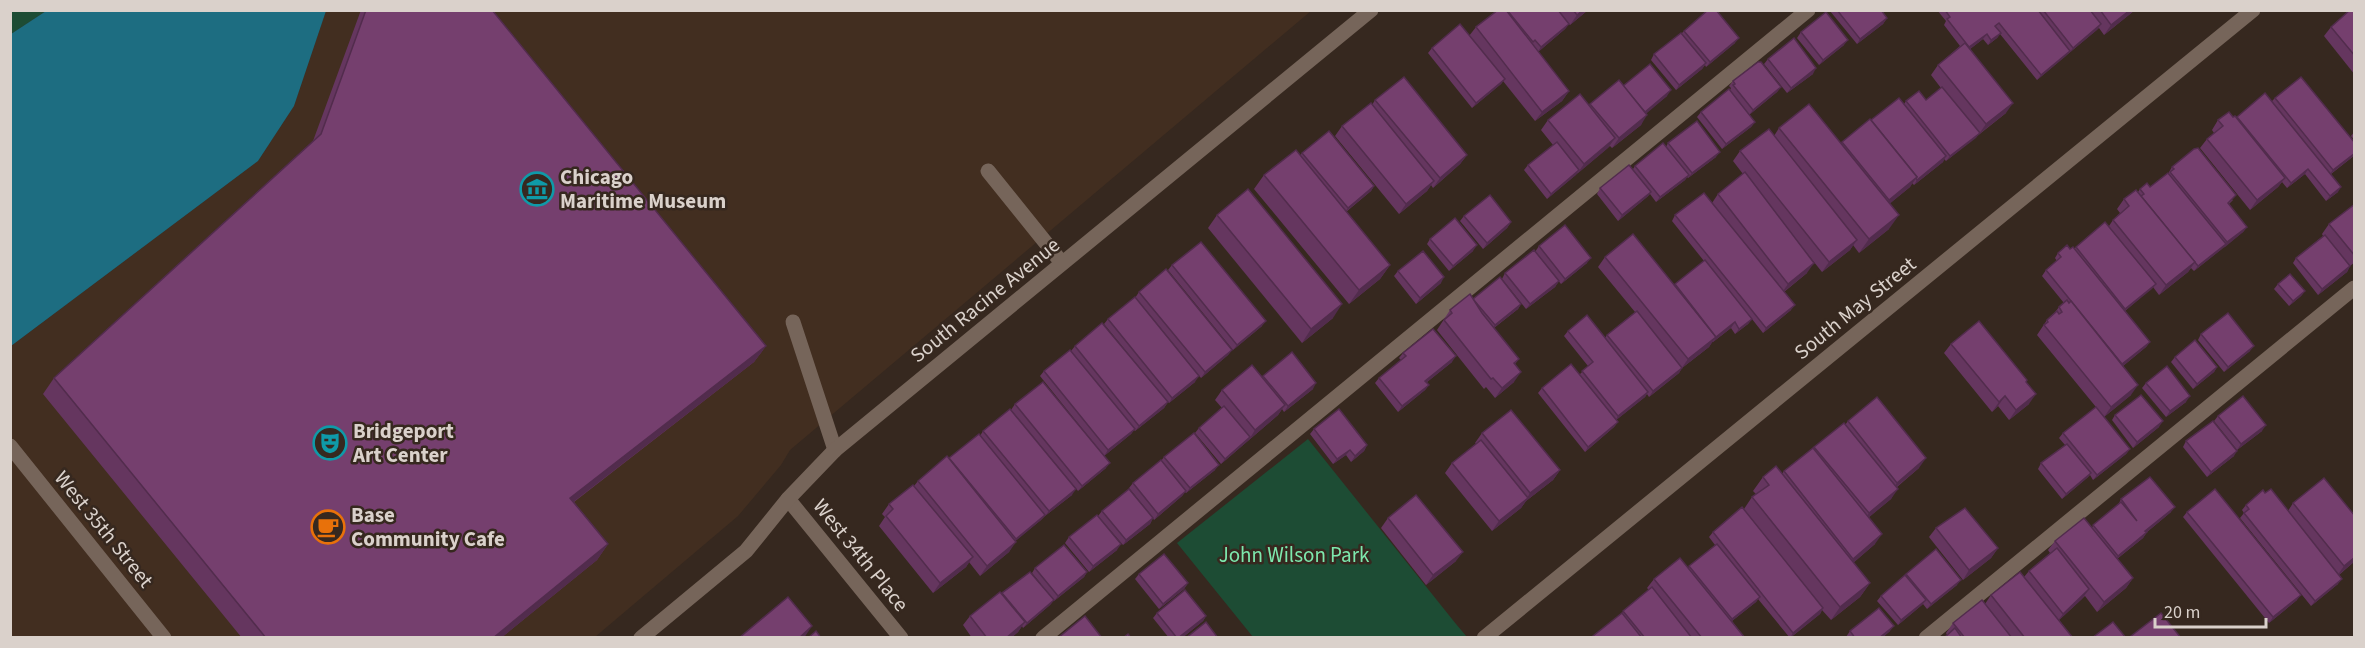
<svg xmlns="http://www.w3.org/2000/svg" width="2365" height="648" viewBox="0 0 2365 648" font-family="'Source Sans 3',sans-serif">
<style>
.built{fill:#422e20}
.green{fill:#1d4c34}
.water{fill:#1d6d81}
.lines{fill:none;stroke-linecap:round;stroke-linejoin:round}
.service{stroke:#76655a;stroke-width:15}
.minor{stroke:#76655a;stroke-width:15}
.tertiary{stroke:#76655a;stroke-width:15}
.secondary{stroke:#76655a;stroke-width:15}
.wall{fill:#65365f}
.shaded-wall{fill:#522c4d}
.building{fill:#753f6e;stroke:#522c4d;stroke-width:1.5}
.labels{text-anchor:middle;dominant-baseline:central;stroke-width:5;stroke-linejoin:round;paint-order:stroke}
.poi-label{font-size:21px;font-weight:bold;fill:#dad1cb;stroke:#36281f;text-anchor:start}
.street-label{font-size:21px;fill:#dad1cb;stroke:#36281f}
.park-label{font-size:21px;fill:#7de8ad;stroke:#36281f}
</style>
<rect width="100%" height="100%" fill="#36281f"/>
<path class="built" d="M326,11h985l-521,439 -9,15 -43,51 -143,121 -584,1v-292l247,-185 36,-55z"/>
<g class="green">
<path d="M11,10h35v1l-35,23z"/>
<path d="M1308,439l148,185 11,13h-214l-76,-94z"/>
</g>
<path class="water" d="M46,11h280l-32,95 -36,55 -247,185v-312z"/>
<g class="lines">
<g class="service">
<path d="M988,171l74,92"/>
<path d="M793,322l42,128"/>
<path d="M1043,638l765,-628"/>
<path d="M1926,638l428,-350"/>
</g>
<g class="minor">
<path d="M788,499l113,139"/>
<path d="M1484,638l769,-628"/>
</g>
<path class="tertiary" d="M641,638l105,-87 42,-52 47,-49 536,-440"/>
<path class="secondary" d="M10,446l154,192"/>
</g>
<g class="wall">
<path d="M361,10h131l274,336 -12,16 -180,140 34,42 -11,16 -96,78h-259l-199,-244 11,-16 259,-237z"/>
<path d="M1498,10h90l-18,15 -1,-1 -4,5 -27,23 31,39 -7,10 -27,20 -32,-40 -2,3 -29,24 -44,-55 4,-5 37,-12 7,-9z"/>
<path d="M1831,10h50l6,8 -4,6 -26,20 -27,-33z"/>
<path d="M1937,10h198l-31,25 -5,-7 -62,52 -37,-46 -3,4 -9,7 -5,-6 -13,10 36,64 -60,48 -2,-2 -1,3 -29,23 -2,-2 -2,4 -21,17v25l-30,24 -6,-8 -3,5 -28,22 -24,-30 9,31 -23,19 7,18 -28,23 -11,-14 -4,5 -13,10 -4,-6 -18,14h-1l-3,5 -27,21 -3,5 -30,24 -2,-3 -2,3 -29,23 2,2 -4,5 -29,25 -47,-59 4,-5 37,-13 9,-9 -24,-30 4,-5 37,7 2,-3 28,-23 -37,-45 7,-10 70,28 29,-24 -32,-40 3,-6 37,-12 6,-9 25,-20 -10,-13 7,-10 34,-15 5,-8 62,15 30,-23 33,-16 2,-3 20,-1 15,-12 -10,-13 7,-10 22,-19 -16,-21 2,-4z"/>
<path d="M2355,10v65l-31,-39 7,-9z"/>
<path d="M1684,31l51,12 -29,24 -1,-2 -3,4 -26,21 -25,-30 3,-6 28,-21z"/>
<path d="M1801,32l43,13 -25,20 -22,-27z"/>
<path d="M1768,59l45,15 -26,19 -23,-29z"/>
<path d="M1733,81l48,6 -4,5 -28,23 6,7 -4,5 -29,22 -25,-32 4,-5 29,-22 1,-2 -2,-2z"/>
<path d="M1623,86l44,10 -21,17 -5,12 -29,23 -2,-2 -63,53 -23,-29 4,-5 25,-20 -12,-15 7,-10 41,-15 1,-1z"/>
<path d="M2275,98l80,45v12l-24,19 7,18 -12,9 -21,-27 -18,14 -5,-6 -4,5 -28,23 -50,-62 7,-9 7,-6 -2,-3 6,-10 18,-3 36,-16z"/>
<path d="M1375,100l92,55 -7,9 -27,24 -2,-3 -4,6 -28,23 -64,-78 7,-10 30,-21z"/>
<path d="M2355,131v10l-4,-5z"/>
<path d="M1668,143l48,14 -28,21 -1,-1 -2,3 -29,22 -6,-8 -3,3 -29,24 -21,-27 3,-6 33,-19 2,-3 31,-19z"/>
<path d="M1302,153l72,33 -3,5 -25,21 44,53 -10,14 -31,25 -95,-115 10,-14 36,-19z"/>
<path d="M2172,167l61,33 -4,4 18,23 -4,5 -49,39 -3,-3 -3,4 -29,23 -6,-8 -28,24 25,31 -4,5 -23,19 8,29 -27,22 26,32 -4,5 -33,26 -3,-5 -3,3 -25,21 -24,-30 3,-6 24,-18 -6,-7 4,-5 33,-26 -59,-72 10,-15 6,-5 6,-8 5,-4 -22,-27 4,-6 11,-9 -2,-3 3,-5 17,-5 34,-22 4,-6 7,-7 -3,-4 7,-10 14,-7 2,-3 10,-2 19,-13v-2z"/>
<path d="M2355,204v58l-5,4 -3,6 -29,23 -25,-32 3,-5 27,-22 -1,-2 7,-10z"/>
<path d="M1217,215l116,103 -31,25 -94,-115z"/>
<path d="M1464,216l47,6 -4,6 -24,21 -23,-28z"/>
<path d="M1430,239l43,12 -24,20 -22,-27z"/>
<path d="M1539,246l48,17 -26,21 -26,-32z"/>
<path d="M1172,265l90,61 -29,24 -65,-80z"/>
<path d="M1398,271l43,12 -25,21 -22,-28z"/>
<path d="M1505,273l54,8 -4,6 -29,22 -24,-30z"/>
<path d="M2278,284l27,7 -4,5 -12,10 -15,-17z"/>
<path d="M1139,292l93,58 -4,5 -27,23 -60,-74 54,78 -26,21 -1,-1 -4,6 -29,23 -1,-1 -3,4 -27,22 -64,-80 4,-5 27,-20 4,-5 86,48 -57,-70 4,-5 27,-21z"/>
<path d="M1473,299l48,5 -3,5 -24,19 25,31 -4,5 -1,18 -19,16 -9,-11 -2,2 -47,-59 13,-20z"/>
<path d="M2201,334l49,17 -26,21 -26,-32z"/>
<path d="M1951,344l75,38 3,22 -20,16 -11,-14 -6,6 -48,-59z"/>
<path d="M1403,353l49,9 -25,20 2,3 -4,5 -27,22 -23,-29 4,-5 22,-18 -2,-2z"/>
<path d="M2175,357l42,10 -3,5 -21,17 -22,-27z"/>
<path d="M1263,376l50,13 -29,23 -2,-3 -4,6 -57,49 -26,-31 4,-5 23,-20 -7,-8 7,-10 40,-12z"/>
<path d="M2146,383l40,19 -20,15 -24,-29z"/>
<path d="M1015,404l91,64 -28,23 -67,-81z"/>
<path d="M2115,415l44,12 -26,21 -21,-28z"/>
<path d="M2218,416l44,15 -25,19 -23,-29z"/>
<path d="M1848,421l71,47 -22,19 -6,12 -22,18 6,27 -22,19 17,20 -10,14 -29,23 -9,-10 -2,4 -30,24 -32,-39 -2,3 -24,19 13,17h-153l57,-48 -2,-2 7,-9 34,-11 27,-23 -6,-8 4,-5 31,-23 8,-12 4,-3 -3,-3 10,-14 19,-3 2,-3 30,-24 31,-22z"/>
<path d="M1314,429l53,16 -3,6 -13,11 -5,-7 -13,9 -23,-30z"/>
<path d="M983,431l89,64 -27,21 -4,4 -26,21 -6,11 -29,24 -11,-14 -3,5 -33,26 -54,-67 6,-9 -3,-3 7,-10 25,-18 4,-5 62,-45z"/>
<path d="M1482,433l78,37 -7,10 -27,21 -5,7 -29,23 -47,-58 7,-10 24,-19 -1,-1z"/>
<path d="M2186,441l48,15 -27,21 -24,-30z"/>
<path d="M1164,457l51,13 -29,23 -1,-1 -3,4 -28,24 -1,-2 -3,6 -27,21 -25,-29 4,-5 49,4 -22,-27 4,-5 28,-22z"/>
<path d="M2265,493l23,18 5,-8 62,13v45l-16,14 -1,9 -27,22 -71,-88 4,-5 -2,-3 4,-5z"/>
<path d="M2121,499l50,13 -24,20 -4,6 -26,21 16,19 -7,10 -29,24 -12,-16 -26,24 14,18h-129l3,-3 -1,-2 7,-10 32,-19 6,-9 33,-18 5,-6 21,-18 -2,-3 7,-9 37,-14 26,-22z"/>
<path d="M2187,512l110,88 -28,23 -86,-106z"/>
<path d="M1388,518l68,43 -30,24 -45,-57z"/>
<path d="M1936,528l62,20 -7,10 -28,22 -34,-43z"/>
<path d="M1069,537l48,13 -28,22 -24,-29z"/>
<path d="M1035,568l52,4 -3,5 -30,24v-1l-4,5 -27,23 -1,-2 -4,6 -7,6h-39l-9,-13 7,-9 71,-32 -9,-11z"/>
<path d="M1139,574l49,9 -4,6 -25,20 -24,-30z"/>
<path d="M1906,574l51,11 -30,24 -4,-5 -25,21 -21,-24 4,-5z"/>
<path d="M1157,613l49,3 -3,5 -21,17h-13l-16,-20z"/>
<path d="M1850,631h40l-8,7h-35l-1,-1z"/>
</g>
<g class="shaded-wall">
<path d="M1583,10h5l-18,15 7,-10z"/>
<path d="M2130,10h5l-31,25 7,-10z"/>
<path d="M1887,18l-4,6 -26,20 3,-5z"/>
<path d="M1569,24l-4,5 -28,24 4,-6z"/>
<path d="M2101,24l-4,6 -28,23 4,-5z"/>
<path d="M2001,33l-4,5 -9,7 3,-5z"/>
<path d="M1987,34l-4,5 -18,14 4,-6z"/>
<path d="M1739,38l-4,5 -29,24 4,-5z"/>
<path d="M1848,40l-4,5 -25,20 4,-5z"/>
<path d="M2070,51l-4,5 -29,24 4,-5z"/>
<path d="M1706,63l-4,6 -26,21 3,-5z"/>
<path d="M1816,68l-3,6 -26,19 4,-5z"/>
<path d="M1505,79l-4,5 -29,24 4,-5z"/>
<path d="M1781,87l-4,5 -28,23 4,-5z"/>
<path d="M1671,90l-4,6 -27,23 4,-6z"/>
<path d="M1569,91l-7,10 -27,20 7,-9z"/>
<path d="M2013,103l-7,10 -27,21 7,-10z"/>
<path d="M1647,115l-6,10 -29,23 7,-10z"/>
<path d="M1755,122l-4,5 -29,22 4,-5z"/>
<path d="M1980,133l-4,5 -30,23 4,-5z"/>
<path d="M1615,138l-7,10 -31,26 7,-10z"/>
<path d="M1720,152l-4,5 -28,21 4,-5z"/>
<path d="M2355,153v2l-26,20 4,-5z"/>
<path d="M1467,155l-7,9 -27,24 7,-10z"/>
<path d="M1946,156l-3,6 -29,23 3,-5z"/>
<path d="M2308,169l-3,5 -18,14 4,-5z"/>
<path d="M1579,170l-3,5 -29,24 4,-5z"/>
<path d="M1689,175l-4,5 -29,22 4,-5z"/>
<path d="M1917,177l-7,10 -28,23 7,-10z"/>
<path d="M2285,178l-7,9 -28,23 7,-10z"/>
<path d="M1434,181l-7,10 -28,23 7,-10z"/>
<path d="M1374,186l-3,5 -27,22 4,-5z"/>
<path d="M2341,187l-3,5 -12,9 4,-5z"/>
<path d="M1651,192l-4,5 -29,24 4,-6z"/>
<path d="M1899,215l-10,14 -30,24 10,-14z"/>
<path d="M1511,222l-4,6 -24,21 4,-6z"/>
<path d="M2247,227l-4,5 -19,16 3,-6z"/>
<path d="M1857,240l-7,10 -28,22 7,-10z"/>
<path d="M2226,244l-4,5 -28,22 4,-5z"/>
<path d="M1477,245l-4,6 -24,20 4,-5z"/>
<path d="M1591,258l-4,5 -26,21 4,-5z"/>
<path d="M2195,262l-7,10 -29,23 7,-10z"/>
<path d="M1814,263l-7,10 -26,21 7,-10z"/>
<path d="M1390,265l-10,14 -31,25 10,-14z"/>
<path d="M2350,266l-3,6 -29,23 4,-6z"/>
<path d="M1444,277l-3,6 -25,21 4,-6z"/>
<path d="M1559,281l-4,6 -29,22 4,-5z"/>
<path d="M2156,284l-4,5 -31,25 4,-5z"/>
<path d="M2305,291l-4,5 -12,10 4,-5z"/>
<path d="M1342,304l-9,14 -31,25 9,-14z"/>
<path d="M1521,304l-3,5 -27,21 4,-5z"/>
<path d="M1795,305l-4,5 -28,23 3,-5z"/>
<path d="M1752,319l-4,5 -13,10 4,-5z"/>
<path d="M1266,321l-4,5 -29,24 4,-5z"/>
<path d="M1735,322l-4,6 -18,14 3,-5z"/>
<path d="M1716,337l-7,10 -27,21 -3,5 -30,24 4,-6 28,-22 7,-10z"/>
<path d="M2150,342l-4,5 -28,23 3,-6z"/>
<path d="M766,346l-12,16 -195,151 11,-15z"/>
<path d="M2254,346l-4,5 -26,21 4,-5z"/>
<path d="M1232,350l-4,5 -27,23 4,-6z"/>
<path d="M1456,356l-4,6 -30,24 3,-5z"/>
<path d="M2217,367l-3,5 -21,17 4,-5z"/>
<path d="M1521,372l-7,10 -19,16 7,-10z"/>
<path d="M1199,376l-4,6 -26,21 3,-5z"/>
<path d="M1316,383l-3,6 -29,23 4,-6z"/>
<path d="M1429,385l-4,5 -27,22 4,-6z"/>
<path d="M2138,385l-7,10 -27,22 7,-10z"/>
<path d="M1648,392l-3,5 -30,24 3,-5z"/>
<path d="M2036,394l-7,10 -20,16 7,-10z"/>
<path d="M2005,396l-7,10 -6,6 7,-10z"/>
<path d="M2190,396l-4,6 -20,15 4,-6z"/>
<path d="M1168,402l-4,6 -29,23 4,-5z"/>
<path d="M1285,405l-7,10 -57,49 4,-5 25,-21 5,-8z"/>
<path d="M2163,421l-4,6 -26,21 4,-6z"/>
<path d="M1618,422l-4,5 -29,25 3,-5z"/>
<path d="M2266,425l-4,6 -25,19 4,-6z"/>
<path d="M1135,429l-4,5 -27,22 4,-6z"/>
<path d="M1367,445l-3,6 -13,11 4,-6z"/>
<path d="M2130,449l-4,5 -33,26 4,-5z"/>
<path d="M1350,450l-4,5 -13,9 4,-5z"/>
<path d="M2237,451l-3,5 -27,21 4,-5z"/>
<path d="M1926,458l-7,10 -29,24 7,-9z"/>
<path d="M1110,463l-4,5 -28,23 4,-5z"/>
<path d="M1219,465l-4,5 -29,23 4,-5z"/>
<path d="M1560,470l-7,10 -27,21 -5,7 -29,23 7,-10 27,-21 4,-7z"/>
<path d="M2091,473l-4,5 -25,21 4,-5z"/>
<path d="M1076,489l-4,6 -27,21 4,-5z"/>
<path d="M1898,489l-7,10 -29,24 7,-10z"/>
<path d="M1186,491l-4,5 -28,24 4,-6z"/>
<path d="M2175,507l-4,5 -29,24 3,-5z"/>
<path d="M1045,515l-4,5 -29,24 4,-5z"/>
<path d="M1153,518l-3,6 -27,21 3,-5z"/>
<path d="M2147,532l-4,6 -29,23 4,-5z"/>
<path d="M1882,534l-7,10 -29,25 7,-10z"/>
<path d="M1016,542l-7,10 -29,24 7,-10z"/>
<path d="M608,544l-11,16 -96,78h-8z"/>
<path d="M1121,544l-4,6 -28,22 4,-6z"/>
<path d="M1998,548l-7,10 -28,22 6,-10z"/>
<path d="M1463,552l-7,9 -30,24 7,-10z"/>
<path d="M973,557l-7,10 -33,26 7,-10z"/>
<path d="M2355,557v4l-18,15 7,-10z"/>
<path d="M1087,572l-3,5 -30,24 4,-5z"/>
<path d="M2133,578l-7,10 -29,24 7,-10z"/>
<path d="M2342,579l-4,5 -27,22 4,-5z"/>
<path d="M1961,580l-4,5 -30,24 4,-5z"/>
<path d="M1188,583l-4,6 -25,20 4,-5z"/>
<path d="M1870,583l-10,14 -29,23 9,-13z"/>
<path d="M2089,589l-7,10 -26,24 7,-9z"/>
<path d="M2301,595l-4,5 -28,23 4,-6z"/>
<path d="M1760,597l-4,5 -28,22 4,-5z"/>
<path d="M1054,600l-4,5 -27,23 4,-5z"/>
<path d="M1926,600l-4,5 -24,20 3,-5z"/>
<path d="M1823,608l-3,6 -30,24 3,-5z"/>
<path d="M1206,616l-3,5 -21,17h-4z"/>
<path d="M1025,622l-7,10 -7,6h-5z"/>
<path d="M812,626l-8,12h-5z"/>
<path d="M1894,626l-4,5 -8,7h-3z"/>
</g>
<g class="building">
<path d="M366,10h126l274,336 -196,152 38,46 -115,94h-227l-212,-260 267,-244z"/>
<path d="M1498,10h8l63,81 -27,21 -66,-85z"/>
<path d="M1507,10h51l11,14 -28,23 -6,-7 -2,2z"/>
<path d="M1573,10h10l-6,5z"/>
<path d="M1708,10h8l23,28 -29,24 -26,-31z"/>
<path d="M1837,10h44l6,8 -27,21z"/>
<path d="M1945,10h93l32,41 -29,24 -42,-52 -4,3 6,7 -10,7 -4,-6 -18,13 -22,-28 3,-2z"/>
<path d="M2043,10h47l11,14 -28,24z"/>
<path d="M2100,10h30l-19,15z"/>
<path d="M2350,10h5v46l-24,-29z"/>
<path d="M1826,12l22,28 -25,20 -22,-28z"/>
<path d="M1460,24l45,55 -29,24 -44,-55z"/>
<path d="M1681,33l25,30 -27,22 -25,-31z"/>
<path d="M1794,38l22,30 -25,20 -23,-29z"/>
<path d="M1965,43l48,60 -27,21 -48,-59z"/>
<path d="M1758,62h3l20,25 -28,23 -20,-25 2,-1 -2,-3z"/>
<path d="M1650,64l21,26 -26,22 -22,-26z"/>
<path d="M1404,77l63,78 -27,23 -65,-78z"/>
<path d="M2301,77l54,66v10l-22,17 -58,-72z"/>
<path d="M1619,80l28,35 -28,23 -29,-34z"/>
<path d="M1942,87l38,46 -30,23 -44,-55 13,-10 7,9z"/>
<path d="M1729,89l26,33 -29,22 -25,-32z"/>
<path d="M2265,93l76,94 -11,9 -22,-27 -17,14 -54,-66z"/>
<path d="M1580,94l35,44 -31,26 -36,-44z"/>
<path d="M1899,98l47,58 -29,24 -1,-2 1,-1 -46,-57z"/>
<path d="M1371,103l63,78 -28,23 -64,-78z"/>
<path d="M1809,104l90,111 -30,24 -90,-111z"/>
<path d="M2229,112l4,5 2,-1 50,62 -28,22 -50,-61 16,-13 -5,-6z"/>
<path d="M1870,119l47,58 -28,23 -47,-58z"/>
<path d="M1697,121l23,31 -28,21 -24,-30z"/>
<path d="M1769,129l88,111 -28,22 -89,-111z"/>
<path d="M1329,131l45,55 -26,22 -46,-55z"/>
<path d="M1557,142l22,28 -28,24 -23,-29z"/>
<path d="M1663,143l26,32 -29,22 -25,-31z"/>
<path d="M2198,148l38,47 -8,8 19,24 -20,15 -57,-70 4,-3 -2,-2 22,-18z"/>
<path d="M1296,150l94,115 -31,25 -95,-115z"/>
<path d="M1629,165l22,27 -29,23 -22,-27z"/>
<path d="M1745,172l69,91 -26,21 -70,-90z"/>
<path d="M2168,173l58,71 -28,22 -57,-70 3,-2 -4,-5 7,-6 3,4z"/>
<path d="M1248,189l94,115 -31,25 -94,-114z"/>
<path d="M2136,190l59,72 -29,23 -53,-65 16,-14 -5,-7z"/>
<path d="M1704,193l91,112 -29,23 -91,-113z"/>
<path d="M1490,195l21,27 -24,21 -23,-27z"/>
<path d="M2355,204v52l-26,-32z"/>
<path d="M1455,218l22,27 -24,21 -23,-27z"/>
<path d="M2105,222l51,62 -31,25 -49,-62z"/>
<path d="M1565,225l26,33 -26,21 -26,-33z"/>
<path d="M1633,234l83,103 -28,22 -83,-102z"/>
<path d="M2325,235l25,31 -28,23 -26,-31z"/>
<path d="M1201,242l65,79 -29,24 -65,-80z"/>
<path d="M2067,245l3,4 3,-2 77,95 -28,22 -76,-94 15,-13 -3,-4z"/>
<path d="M1534,250l25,31 -29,23 -25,-31z"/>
<path d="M1423,251l21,26 -24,21 -22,-27z"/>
<path d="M1705,260l47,59 -13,10 -4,-7 -19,15 -41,-53z"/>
<path d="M1166,269l66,81 -27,22 -66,-80z"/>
<path d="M2290,274l15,17 -12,10 -15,-17z"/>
<path d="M1500,277l21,27 -26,21 -22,-26z"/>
<path d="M1470,294l12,19 37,46 -5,4 7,9 -19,16 -9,-10 -2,1 -47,-59 8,-7 -2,-3z"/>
<path d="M1135,297l64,79 -27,22 -64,-79z"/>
<path d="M2067,300l2,3 2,-2 67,84 -27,22 -67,-82 4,-3 -1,-2 10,-9 2,3 3,-2 -3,-5z"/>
<path d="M1637,311l45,57 -29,23 -46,-56z"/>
<path d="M2228,313l26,33 -26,21 -27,-33z"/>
<path d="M1587,315l61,77 -30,24 -36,-45 11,-9 -25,-31z"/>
<path d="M1979,321l48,59 -1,2 10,12 -20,16 -11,-14 -6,6 -48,-58z"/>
<path d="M1102,323l66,79 -29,24 -64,-80z"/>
<path d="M1433,329l23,27 -31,25 4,4 -27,21 -23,-28 27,-22 -3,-3z"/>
<path d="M2195,340l22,27 -20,17 -22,-27z"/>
<path d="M1070,350l65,79 -27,21 -64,-79z"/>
<path d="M1292,352l24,31 -28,23 -25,-30z"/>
<path d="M1571,364l47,58 -30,25 -46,-59z"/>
<path d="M1252,365l33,40 -30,25 -33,-40z"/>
<path d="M2167,366l23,30 -20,15 -24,-28z"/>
<path d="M1043,382l67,81 -28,23 -67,-82z"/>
<path d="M2141,395l22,26 -26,21 -22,-27z"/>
<path d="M2243,396l23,29 -25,19 -23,-28z"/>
<path d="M1877,397l49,61 -29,25 -49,-62z"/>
<path d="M1224,406l26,31 -25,22 -26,-31z"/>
<path d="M2096,407l34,42 -33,26 -34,-42z"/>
<path d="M1010,409l66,80 -27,22 -66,-80z"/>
<path d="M1339,409l28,36 -12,11 -5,-6 -13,9 -23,-30z"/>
<path d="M1511,410l49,60 -30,23 -48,-60z"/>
<path d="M2213,421l24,30 -26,21 -25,-31z"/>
<path d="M1844,423l54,66 -29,24 -55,-66z"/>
<path d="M1194,433l25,32 -29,23 -26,-31z"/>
<path d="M979,434l66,81 -29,24 -67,-81z"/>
<path d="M1481,440l47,58 -29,23 -47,-58z"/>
<path d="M2067,444l24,29 -25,21 -25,-31z"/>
<path d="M1813,448l69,86 -29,25 -69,-88z"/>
<path d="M947,456l69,86 -29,24 -69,-85z"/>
<path d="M1161,460l25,31 -28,23 -25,-31z"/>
<path d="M1776,466l94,117 -30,24 -88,-110 17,-12 -6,-8z"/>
<path d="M2150,477l25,30 -30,24 2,1 -29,24 -25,-31 28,-23 16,19 -16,-22z"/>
<path d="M2324,478l31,38v41l-11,9 -51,-63z"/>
<path d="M913,485l60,72 -33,26 -54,-67 7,-7 -4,-5z"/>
<path d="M1129,489l24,29 -27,22 -24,-29z"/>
<path d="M2215,489l86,106 -28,22 -86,-105z"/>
<path d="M2271,489l71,90 -27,22 -71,-88 5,-4 -3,-4 17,-15 2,3z"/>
<path d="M1416,495l47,57 -30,23 -45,-57z"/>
<path d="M1742,507l81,101 -30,25 -80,-101z"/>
<path d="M1965,508l33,40 -29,22 -33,-42z"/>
<path d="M1097,515l24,29 -28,22 -24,-29z"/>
<path d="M2084,518l49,60 -29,24 -49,-61z"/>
<path d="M1717,544l43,53 -28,22 -43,-53z"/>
<path d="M1064,545l23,27 -29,24 -23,-28z"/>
<path d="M2057,548l32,41 -26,25 -34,-43z"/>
<path d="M1936,549l25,31 -30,24 -25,-30z"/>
<path d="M1164,554l24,29 -25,21 -24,-30z"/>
<path d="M1680,558l65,80h-43l-48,-59z"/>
<path d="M1030,572l24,28 -27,23 -25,-30z"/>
<path d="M2020,572l53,66h-48l-34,-43z"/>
<path d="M1905,575l21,25 -25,20 -20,-24z"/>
<path d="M1652,587l40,51h-47l-22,-27z"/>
<path d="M1185,590l21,26 -28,22h-1l-20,-25z"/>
<path d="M1000,592l25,30 -19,16h-19l-17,-22z"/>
<path d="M788,597l24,29 -13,12h-60z"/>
<path d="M1982,600l30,38h-47l-12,-15z"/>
<path d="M1879,608l15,18 -15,12h-24l-5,-7z"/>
<path d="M1622,613l20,25h-48l-1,-2z"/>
<path d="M2161,613l20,25h-48l-2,-2z"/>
<path d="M1085,616l17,22h-44z"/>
<path d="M1206,622l12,16h-32z"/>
<path d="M2113,622l13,16h-34z"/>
<path d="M1955,628l7,10h-18z"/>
<path d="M816,631l5,7h-13z"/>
<path d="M1128,634l3,4h-8z"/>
</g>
<defs>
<g id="museum-ring" transform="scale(1.725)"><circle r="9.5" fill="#36281f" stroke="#0f9aa8" stroke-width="1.5"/><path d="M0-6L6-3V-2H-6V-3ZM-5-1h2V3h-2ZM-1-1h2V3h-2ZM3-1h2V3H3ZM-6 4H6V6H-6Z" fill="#0f9aa8"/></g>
<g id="theatre-ring" transform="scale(1.725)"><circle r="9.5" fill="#36281f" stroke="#0f9aa8" stroke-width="1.5"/><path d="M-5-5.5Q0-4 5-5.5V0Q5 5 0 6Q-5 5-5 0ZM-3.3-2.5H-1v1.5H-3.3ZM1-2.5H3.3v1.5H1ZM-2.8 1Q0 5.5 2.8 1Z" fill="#0f9aa8"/></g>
<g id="cafe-ring" transform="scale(1.725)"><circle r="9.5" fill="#36281f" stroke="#e8710a" stroke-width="1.5"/><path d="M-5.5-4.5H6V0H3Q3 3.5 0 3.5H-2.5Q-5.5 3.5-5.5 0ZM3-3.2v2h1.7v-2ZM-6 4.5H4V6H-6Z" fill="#e8710a"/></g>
</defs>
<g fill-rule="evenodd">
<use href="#museum-ring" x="537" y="189"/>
<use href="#theatre-ring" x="330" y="443"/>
<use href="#cafe-ring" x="328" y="527"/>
</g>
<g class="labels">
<g class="poi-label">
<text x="560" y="177">Chicago<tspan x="560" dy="24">Maritime Museum</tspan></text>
<text x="353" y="431">Bridgeport<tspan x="353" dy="24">Art Center</tspan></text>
<text x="351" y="515">Base<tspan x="351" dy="24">Community Cafe</tspan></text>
</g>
<g class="street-label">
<text transform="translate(985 300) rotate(-39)">South Racine Avenue</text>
<text transform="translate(1855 308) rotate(-39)">South May Street</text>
<text transform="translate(104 529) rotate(51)">West 35th Street</text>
<text transform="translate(861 555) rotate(51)">West 34th Place</text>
</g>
<g class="park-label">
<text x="1294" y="555">John Wilson Park</text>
</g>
</g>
<rect width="2365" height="648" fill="none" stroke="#dad1cb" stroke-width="24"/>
<path d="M2155 618v9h111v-9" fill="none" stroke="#dad1cb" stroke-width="3"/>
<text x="2164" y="618" font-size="18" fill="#dad1cb" stroke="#36281f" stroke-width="4.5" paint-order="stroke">20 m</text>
</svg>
